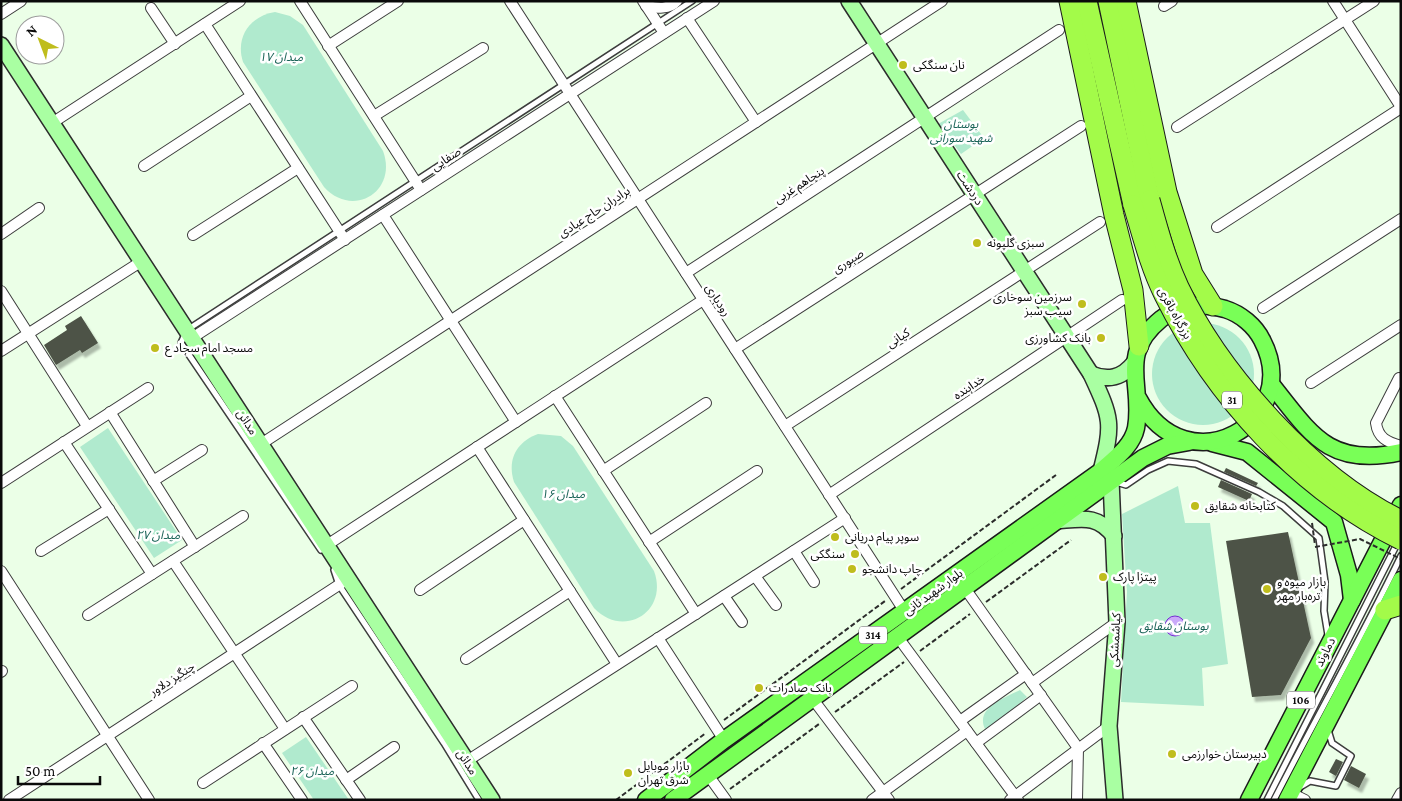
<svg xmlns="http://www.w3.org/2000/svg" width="1402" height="801" viewBox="0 0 1402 801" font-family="'Crimson Pro','Noto Sans Arabic',serif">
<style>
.green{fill:#b0eace}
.water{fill:#caa9f9;stroke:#762dd3}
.building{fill:#4d5346;filter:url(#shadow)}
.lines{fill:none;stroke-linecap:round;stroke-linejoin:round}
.lane-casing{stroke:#3d3d3d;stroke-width:8}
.street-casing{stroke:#3d3d3d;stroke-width:12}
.secondary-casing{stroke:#2c2c2c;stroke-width:18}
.primary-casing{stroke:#1b1b1b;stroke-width:19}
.highway-casing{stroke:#1b1b1b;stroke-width:21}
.path{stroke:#2c2c2c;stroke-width:2;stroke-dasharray:5 2.5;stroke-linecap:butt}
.lane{stroke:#fff;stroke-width:5}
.street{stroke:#fff;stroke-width:10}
.secondary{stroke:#a9ffa2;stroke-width:15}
.primary{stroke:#79ff57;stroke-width:16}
.highway{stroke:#a3fb49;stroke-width:19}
.highway-bridge-casing{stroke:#1b1b1b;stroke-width:21;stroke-linecap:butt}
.path-bridge{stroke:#2c2c2c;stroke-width:2;stroke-dasharray:5 2.5;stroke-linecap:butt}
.highway-bridge{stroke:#a3fb49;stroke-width:19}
.poi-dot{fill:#bfbd1d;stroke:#fff;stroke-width:2}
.labels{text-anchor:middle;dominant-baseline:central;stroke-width:5;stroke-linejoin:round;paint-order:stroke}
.shield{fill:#fff;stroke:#545454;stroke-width:1}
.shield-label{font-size:11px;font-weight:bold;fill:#0a0a0a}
.park-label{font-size:12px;font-style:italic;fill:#196357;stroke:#fff}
.poi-label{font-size:12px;fill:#0a0a0a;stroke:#fff;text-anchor:start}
.street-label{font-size:12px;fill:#0a0a0a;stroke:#fff}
</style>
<defs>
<filter id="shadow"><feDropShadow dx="3" dy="5" stdDeviation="1" flood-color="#0004"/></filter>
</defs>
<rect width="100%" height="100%" fill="#ebffe7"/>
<g class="green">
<path d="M275,12l15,4 13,9 80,126c15,40 -30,68 -59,36l-81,-125c-8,-25 7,-46 32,-50z"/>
<path d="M963,110l21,28 -23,16 -23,-30z"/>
<circle cx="1203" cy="374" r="51"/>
<path d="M108,428l74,112 -28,18 -74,-111z"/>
<path d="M538,434l23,2 12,10 81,125c15,41 -31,68 -60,37l-80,-126c-7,-22 2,-40 24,-48z"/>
<path d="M1178,486l7,37h25l18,141 -26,4 2,38 -83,-4 6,-110 -5,-78z"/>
<path d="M1020,690l7,7 -29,26 -13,6c-10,-21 19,-31 35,-39z"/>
<path d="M306,737l43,63h-35l-32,-47z"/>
</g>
<circle class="water" cx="1175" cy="626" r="10"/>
<g class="building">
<path d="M81,316l17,27 -16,10 -2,-3 -24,15 -12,-20 23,-15 -2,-4z"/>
<path d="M1226,468l32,15 -2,3 -32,-14z"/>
<path d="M1221,480l31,14 -3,7 -31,-14z"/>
<path d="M1288,532l23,106 -30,57 -29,2 -26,-156z"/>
<path d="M1336,759l7,3 -7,14 -7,-4z"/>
<path d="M1351,766l15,8 -7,14 -15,-8z"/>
</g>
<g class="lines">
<g class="lane-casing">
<g id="lane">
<path d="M1116,482l10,3 22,-15 20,-9 28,3 63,28 24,14 36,32 6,44 -1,29 4,24"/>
<path d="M321,550l-140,-207 6,-13 505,-329"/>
<path d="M334,570l5,15 105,158 35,57"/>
<path d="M1300,787l10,-6 26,5 15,-30 -19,-13 -4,-13"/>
<path d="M1267,800l131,-258"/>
<path d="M1274,800c42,-82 87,-161 127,-244"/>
</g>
</g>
<g class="street-casing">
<g id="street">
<path d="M300,1l121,189"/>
<path d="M510,1l395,611"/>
<path d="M643,1l21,32"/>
<path d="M1333,1l68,106"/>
<path d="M646,6c11,2 23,4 31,-5"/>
<path d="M1164,6l8,-5"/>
<path d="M151,8l24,36"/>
<path d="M1,14l20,-13"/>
<path d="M687,18l69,104"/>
<path d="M205,24l140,216"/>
<path d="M328,46l70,-45"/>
<path d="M374,116l109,-68"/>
<path d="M52,123l188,-122"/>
<path d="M1177,127l197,-126"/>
<path d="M144,166l107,-70"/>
<path d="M383,215l133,207"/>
<path d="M1217,227l184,-119"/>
<path d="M1,234l38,-26"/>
<path d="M193,235l105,-67"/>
<path d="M686,273l373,-243"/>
<path d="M1,291l86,135"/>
<path d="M1263,308l138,-89"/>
<path d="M192,338l522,-337"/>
<path d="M735,349l346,-223"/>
<path d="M1,351l141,-90"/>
<path d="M1399,378l-23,45c2,15 11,19 25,23"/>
<path d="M1311,383l90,-58"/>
<path d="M555,396l141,218"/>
<path d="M110,412l85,135"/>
<path d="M785,426l315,-204"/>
<path d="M64,442l88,132"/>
<path d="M261,444l681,-443"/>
<path d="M477,447l140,217"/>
<path d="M603,471l103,-68"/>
<path d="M153,481l49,-31"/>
<path d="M1,483l147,-95"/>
<path d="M829,495l293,-195"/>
<path d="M649,542l108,-71"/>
<path d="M327,545l376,-245"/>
<path d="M41,551l68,-42"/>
<path d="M794,551l20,31"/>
<path d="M173,561l112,168"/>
<path d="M1,571l148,229"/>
<path d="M755,576l21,29"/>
<path d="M964,587l114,161 -1,52"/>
<path d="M420,590l104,-70"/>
<path d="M724,596l18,26"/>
<path d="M88,615l155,-99"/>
<path d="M897,636l121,164"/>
<path d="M658,638l66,102"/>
<path d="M466,659l104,-68"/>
<path d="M1,672l1,-1"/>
<path d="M1032,683l85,-61"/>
<path d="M812,698l77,102"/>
<path d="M303,717l57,83"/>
<path d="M960,721l66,-47"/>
<path d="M263,743l39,57"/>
<path d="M976,743l65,-48"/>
<path d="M467,761l378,-243"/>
<path d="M708,775l18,25"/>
<path d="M346,780l48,-33"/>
<path d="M203,783l149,-97"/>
<path d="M1291,793l14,7"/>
<path d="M9,800l339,-221"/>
<path d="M872,800l95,-69"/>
<path d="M1010,800l99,-74"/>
<path d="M1397,800l4,-7"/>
</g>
</g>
<g class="secondary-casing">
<g id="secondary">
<path d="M849,1l242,373c21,45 22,49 10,97"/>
<path d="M1,45l491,755"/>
<path d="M1091,374c17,7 31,4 43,-11"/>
<path d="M1111,480l6,142 -8,104 6,74"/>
<path d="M1056,521c26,-2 41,-7 58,15"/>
</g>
</g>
<g class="primary-casing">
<g id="primary">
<path d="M1271,384c40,50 58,84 130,68"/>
<path d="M1212,443l35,9 87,70 15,53 3,25"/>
<path d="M646,800l78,-60 377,-269c13,-12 31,-24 35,-43 8,-43 -19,-73 25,-109 18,-15 43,-16 64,-10 16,5 30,17 37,31 43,81 -75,150 -124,58"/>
<path d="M673,800l470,-342 24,-12 22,-4"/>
<path d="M1249,800l152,-295"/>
<path d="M1287,800l114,-220"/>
</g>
</g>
<g class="highway-casing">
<g id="highway">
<path d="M1069,1l45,214 19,75 6,56"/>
<path d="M1087,1l46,204"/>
<path d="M1108,1l42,199"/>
<path d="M1126,1l41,191 26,82 20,32"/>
<path d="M1385,610l16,-5"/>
</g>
</g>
<g class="path">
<path d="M901,589l155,-114"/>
<path d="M986,602l85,-62"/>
<path d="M920,651l50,-37"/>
<path d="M835,712l69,-50"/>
<path d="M724,720l161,-119"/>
<path d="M730,789l89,-65"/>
<path d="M616,800l90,-67"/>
</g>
<use href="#lane" class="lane"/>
<use href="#street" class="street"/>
<use href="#secondary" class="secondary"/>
<use href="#primary" class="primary"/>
<use href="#highway" class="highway"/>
<g class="highway-bridge-casing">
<g id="highway-bridge">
<path d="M1150,200c8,29 16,59 29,87 42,88 134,190 222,233"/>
<path d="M1133,205c9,30 17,62 31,90 50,101 135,195 237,245"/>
</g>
</g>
<g class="path-bridge">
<path d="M1312,523l3,22"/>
<path d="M1315,547l45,-8 41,20"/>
</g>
<use href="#highway-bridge" class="highway-bridge"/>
</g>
<g class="poi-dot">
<circle cx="903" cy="65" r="5"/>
<circle cx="977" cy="243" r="5"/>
<circle cx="1082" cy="304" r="5"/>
<circle cx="1101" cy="338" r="5"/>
<circle cx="155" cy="348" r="5"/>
<circle cx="1195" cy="506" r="5"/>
<circle cx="835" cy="537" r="5"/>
<circle cx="855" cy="554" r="5"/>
<circle cx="852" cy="569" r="5"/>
<circle cx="1103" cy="577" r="5"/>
<circle cx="1267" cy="589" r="5"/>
<circle cx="759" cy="688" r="5"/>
<circle cx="1172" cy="754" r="5"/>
<circle cx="628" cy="773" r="5"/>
</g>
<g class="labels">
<g class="shield">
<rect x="1222" y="391.5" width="20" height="17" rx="4"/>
<rect x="859" y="626.5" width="28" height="17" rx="4"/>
<rect x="1287" y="691.5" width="28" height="17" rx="4"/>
</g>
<g class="shield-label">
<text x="1232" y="400">31</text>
<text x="873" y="635">314</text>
<text x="1301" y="700">106</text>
</g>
<g class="park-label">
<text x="281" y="57">میدان ۱۷</text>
<text x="961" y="124">بوستان<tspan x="961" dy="14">شهید سورانی</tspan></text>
<text x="563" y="494">میدان ۱۶</text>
<text x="158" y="535">میدان ۲۷</text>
<text x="1174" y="626">بوستان شقایق</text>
<text x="312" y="771">میدان ۲۶</text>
</g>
<g class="poi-label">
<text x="913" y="65">نان سنگکی</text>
<text x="987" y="243">سبزی گلپونه</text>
<text x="1072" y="297" text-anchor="end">سرزمین سوخاری<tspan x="1072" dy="14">سیب سبز</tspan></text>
<text x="1091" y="338" text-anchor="end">بانک کشاورزی</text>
<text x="165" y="348">مسجد امام سجاد ع</text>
<text x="1205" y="506">کتابخانه شقایق</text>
<text x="845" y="537">سوپر پیام دریانی</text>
<text x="845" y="554" text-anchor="end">سنگکی</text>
<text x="862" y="569">چاپ دانشجو</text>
<text x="1113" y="577">پیتزا پارک</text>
<text x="1277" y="582">بازار میوه و<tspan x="1277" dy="14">تره‌بار مهر</tspan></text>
<text x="769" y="688">بانک صادرات</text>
<text x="1182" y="754">دبیرستان خوارزمی</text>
<text x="638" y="766">بازار موبایل<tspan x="638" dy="14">شرق تهران</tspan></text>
</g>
<g class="street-label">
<text transform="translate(446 159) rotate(-33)">صفایی</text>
<text transform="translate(799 185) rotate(-33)">پنجاهم غربی</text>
<text transform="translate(970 188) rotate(57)">دردشت</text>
<text transform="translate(594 212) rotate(-33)">برادران حاج عبادی</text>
<text transform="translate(848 261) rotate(-33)">صبوری</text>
<text transform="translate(718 300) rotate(57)">رودباری</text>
<text transform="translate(1175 313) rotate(61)">بزرگراه باقری</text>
<text transform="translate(898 338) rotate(-33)">کیانی</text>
<text transform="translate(969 387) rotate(-34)">خدابنده</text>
<text transform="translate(247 422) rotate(57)">مدائن</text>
<text transform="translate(933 592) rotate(-36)">بلوار شهید ثانی</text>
<text transform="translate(1115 640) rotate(-87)">کیاشمشکی</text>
<text transform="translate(1325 652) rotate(-63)">دماوند</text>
<text transform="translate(172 679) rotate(-33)">چنگیز دلاور</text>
<text transform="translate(467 762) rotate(57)">مدائن</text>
</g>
</g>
<rect width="1402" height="801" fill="none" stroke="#0a0a0a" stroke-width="5"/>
<g transform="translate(40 40) rotate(318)"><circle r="24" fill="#ffffff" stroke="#9d9d9d"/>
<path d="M0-4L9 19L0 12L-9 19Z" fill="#bfbd1d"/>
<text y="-8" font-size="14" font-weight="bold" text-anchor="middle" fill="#0a0a0a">N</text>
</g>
<path d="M18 776v8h82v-8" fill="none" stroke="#0a0a0a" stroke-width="2.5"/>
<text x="25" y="776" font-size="15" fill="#0a0a0a" stroke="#ffffff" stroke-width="4" paint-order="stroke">50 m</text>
</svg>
